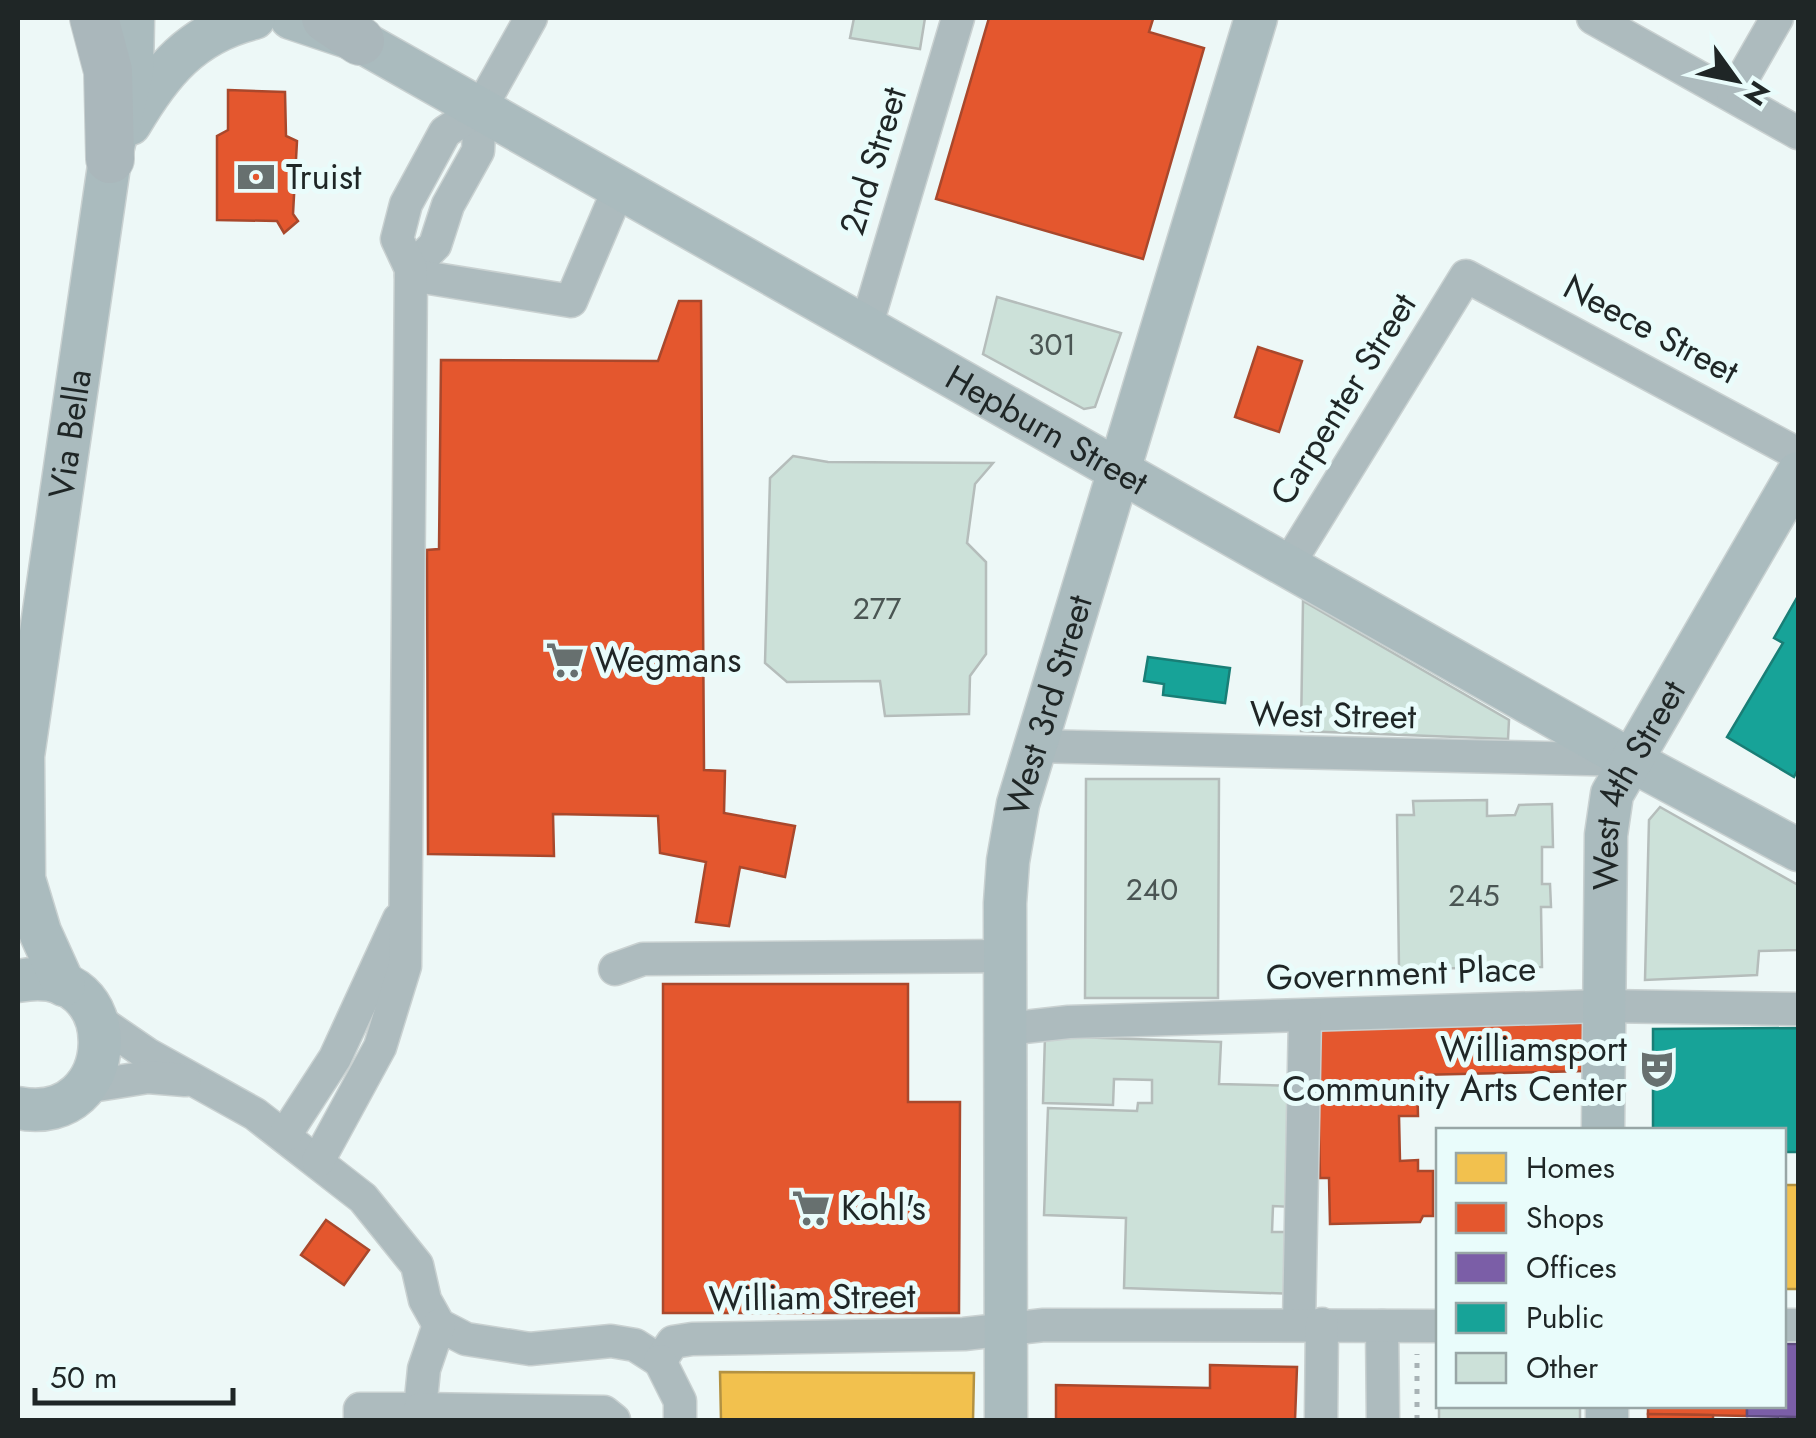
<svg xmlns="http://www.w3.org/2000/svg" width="1816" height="1438" viewBox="0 0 1816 1438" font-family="Jost,sans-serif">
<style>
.homes{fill:#f2c14e;stroke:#b39242;stroke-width:2.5}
.shops{fill:#e4572e;stroke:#a9482c;stroke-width:2.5}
.offices{fill:#7b5ea7;stroke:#5f4d80;stroke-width:2.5}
.public{fill:#17a398;stroke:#197e76;stroke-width:2.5}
.building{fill:#cce1d9;stroke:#b5bdbb;stroke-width:2.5}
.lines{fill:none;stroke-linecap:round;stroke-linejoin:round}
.minor-casing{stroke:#c9d1d1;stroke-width:35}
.major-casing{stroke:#c9d1d1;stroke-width:45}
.highway-casing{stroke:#c9d1d1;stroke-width:50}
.path{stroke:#a8b2b5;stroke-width:5;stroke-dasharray:5 8;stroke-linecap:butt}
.minor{stroke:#adbbbe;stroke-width:32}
.major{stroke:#aabbbe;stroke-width:42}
.highway{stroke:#aab7bb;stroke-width:48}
.labels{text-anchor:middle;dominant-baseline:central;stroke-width:10;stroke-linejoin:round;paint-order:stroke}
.number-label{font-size:30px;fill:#4a5553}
.street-label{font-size:35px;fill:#1f2626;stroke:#e9fcfb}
.poi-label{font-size:35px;fill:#1f2626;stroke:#e9fcfb;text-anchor:start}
</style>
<rect width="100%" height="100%" fill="#edf8f7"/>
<g class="homes">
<rect x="1784" y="1185" width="14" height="104"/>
<path d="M720,1372l254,1 -1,47h-252z"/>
</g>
<g class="shops">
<path d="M989,18h158l6,1 -4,13 55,16 -61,211 -207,-60z"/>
<path d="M228,90l57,2 1,44 11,5 -4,73 5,7 -14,12 -7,-12 -60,-1v-84l11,-6z"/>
<path d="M679,301h22l3,469 21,1 -1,42 71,13 -10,51 -45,-10 -11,59 -33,-4 10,-60 -46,-9 -2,-37 -105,-2 1,42 -126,-2 -1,-304 12,-1 2,-189 217,1z"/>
<path d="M1258,347l44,14 -23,71 -44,-15z"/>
<path d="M663,984h245v118h52l-1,211h-296z"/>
<path d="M1585,1023v48l-168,4 1,41h-19l1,45 18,-1v11h15v45h-10l-3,6 -90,2 -1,-46h-9l-3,-149z"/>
<path d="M326,1220l43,30 -25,35 -43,-30z"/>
<path d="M1210,1365l87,2 -2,53h-239v-35l154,3z"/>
<path d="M1648,1406h99v10l-99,-2z"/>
<path d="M1648,1414l65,1v5h-65z"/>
</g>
<path class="offices" d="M1784,1344h14v73l-51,-1v-10h37z"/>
<g class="public">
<path d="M1798,596v173l-4,8 -67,-40 56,-94 -9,-5z"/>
<path d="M1148,657l82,11 -5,35 -62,-8 1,-11 -20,-3z"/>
<path d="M1798,1028v124h-14v-22h-131v-101z"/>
</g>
<g class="building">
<path d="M854,18h71l-5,31 -70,-11z"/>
<path d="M997,297l124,36 -26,74 -11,2 -101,-55z"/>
<path d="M793,456l35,6 165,1 -18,21 -8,59 19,19v92l-16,22 -1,38 -84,2 -5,-35 -93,1 -22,-19 5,-185z"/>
<path d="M1303,601l206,119 -1,19 -207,-8z"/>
<path d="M1086,779h133l-1,219h-133z"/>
<path d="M1487,800v16l28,-1 4,-10 33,-1 1,43h-11v37h8l1,23h-10l1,60 -143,2 -2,-154h17l-1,-14z"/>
<path d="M1660,807l138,78v65l-39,1 -2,24 -112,5 4,-160z"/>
<path d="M1045,1036l176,6 -2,42 79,2 -5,121 -20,-1 -1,26h14l10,62 -172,-6 2,-70 -82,-3 4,-107 89,3 1,-8h14v-23l-38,-1 -1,26 -70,-2z"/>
<rect x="1439" y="1406" width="141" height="14"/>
</g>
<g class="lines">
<g class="minor-casing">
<g id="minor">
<path d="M1593,18l205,115"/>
<path d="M1733,95l44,-77"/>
<path d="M411,269l24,-24 13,-40 30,-54 2,-42"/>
<path d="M411,275l160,26 48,-113"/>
<path d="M866,327l92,-309"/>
<path d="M1288,565l178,-289 332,178"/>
<path d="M1034,746l596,14"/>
<path d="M615,969l28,-10 362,-3"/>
<path d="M99,1021l48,33 108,60 108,84 54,67 8,35 14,25 27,14 64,10 81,-8 24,4 25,16"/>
<path d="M1006,1029l63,-7 535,-16 194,3"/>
<path d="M85,1087l63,-10 37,3"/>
<path d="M285,1135l50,-77 64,-139"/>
<path d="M318,1161l62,-114 25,-81 6,-697 -14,-30 9,-35 39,-72 35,-23 51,-91"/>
<path d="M1299,1324l6,-308"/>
<path d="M1784,1325h14"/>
<path d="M1382,1326l1,94"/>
<path d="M660,1361l13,-19 19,-3 272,-5 80,-9 394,1"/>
<path d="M660,1361l20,40v19"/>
<path d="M360,1420v-11h60l4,-40 15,-44"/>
<path d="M420,1420v-11l184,3 10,8"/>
<path d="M1321,1420l1,-96"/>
</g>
</g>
<g class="major-casing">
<g id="major">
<path id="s1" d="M291,18l69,23 1270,719 168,90"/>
<path d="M130,124c31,-53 62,-91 124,-106"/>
<path d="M18,981c113,-22 105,148 0,127"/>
<path id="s2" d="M64,985l-24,-53 -16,-53 -1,-123 87,-597 22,-88 1,-53"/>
<path id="s3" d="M1603,1130l3,-295 6,-41 186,-321"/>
<path d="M1607,1406v14"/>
<path id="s4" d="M1006,1420l-1,-517 3,-42 10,-57 238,-786"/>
</g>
</g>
<g class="highway-casing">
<g id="highway">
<path d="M94,18l14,53 2,88"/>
<path d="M326,18l34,23"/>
</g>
</g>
<path class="path" d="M1417,1420v-66"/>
<use href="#minor" class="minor"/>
<use href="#major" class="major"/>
<use href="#highway" class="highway"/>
</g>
<defs>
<g id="bank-bare" transform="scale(3)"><path d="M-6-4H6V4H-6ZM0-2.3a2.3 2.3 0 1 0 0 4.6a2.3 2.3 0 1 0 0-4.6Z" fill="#67706f" stroke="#e9fcfb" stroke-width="2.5" paint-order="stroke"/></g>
<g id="supermarket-bare" transform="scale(3)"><path d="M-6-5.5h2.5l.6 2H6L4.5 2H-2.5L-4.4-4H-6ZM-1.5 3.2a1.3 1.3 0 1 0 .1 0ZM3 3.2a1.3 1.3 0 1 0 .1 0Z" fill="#67706f" stroke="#e9fcfb" stroke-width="2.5" paint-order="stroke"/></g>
<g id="theatre-bare" transform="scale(3)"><path d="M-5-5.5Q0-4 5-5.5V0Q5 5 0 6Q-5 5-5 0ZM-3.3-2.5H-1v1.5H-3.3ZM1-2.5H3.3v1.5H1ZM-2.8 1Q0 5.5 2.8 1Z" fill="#67706f" stroke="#e9fcfb" stroke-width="2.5" paint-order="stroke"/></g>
</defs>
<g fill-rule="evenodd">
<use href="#bank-bare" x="256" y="177"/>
<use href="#supermarket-bare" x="565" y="660"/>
<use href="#theatre-bare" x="1657" y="1069"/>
<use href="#supermarket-bare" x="811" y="1208"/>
</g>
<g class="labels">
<g class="number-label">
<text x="1052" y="344">301</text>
<text x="877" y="608">277</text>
<text x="1152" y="889">240</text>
<text x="1474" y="895">245</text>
</g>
<g class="street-label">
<text transform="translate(873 161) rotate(-73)">2nd Street</text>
<text transform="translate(1651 329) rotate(28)">Neece Street</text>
<text transform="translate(1343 399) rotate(-58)">Carpenter Street</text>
<text stroke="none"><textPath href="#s1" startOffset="862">Hepburn Street</textPath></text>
<text stroke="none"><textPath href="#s2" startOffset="562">Via Bella</textPath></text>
<text stroke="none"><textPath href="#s4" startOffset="720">West 3rd Street</textPath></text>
<text transform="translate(1333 715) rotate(1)">West Street</text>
<text stroke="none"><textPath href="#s3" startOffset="352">West 4th Street</textPath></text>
<text transform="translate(1401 973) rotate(-2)">Government Place</text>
<text transform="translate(812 1297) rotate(-1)">William Street</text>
</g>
<g class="poi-label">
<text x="286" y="177">Truist</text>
<text x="595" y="660">Wegmans</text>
<text x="1627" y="1049" text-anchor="end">Williamsport<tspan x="1627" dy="40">Community Arts Center</tspan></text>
<text x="841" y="1208">Kohl's</text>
</g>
</g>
<rect width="1816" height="1438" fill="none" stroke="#1f2626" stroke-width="40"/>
<rect x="1436" y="1128" width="350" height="280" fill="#e9fcfb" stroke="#98a6a6" stroke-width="2.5"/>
<rect x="1456" y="1153" width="50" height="30" fill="#f2c14e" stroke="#98a6a6" stroke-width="2.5"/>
<text x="1526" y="1178" font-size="30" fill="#1f2626">Homes</text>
<rect x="1456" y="1203" width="50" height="30" fill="#e4572e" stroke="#98a6a6" stroke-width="2.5"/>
<text x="1526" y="1228" font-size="30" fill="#1f2626">Shops</text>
<rect x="1456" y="1253" width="50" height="30" fill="#7b5ea7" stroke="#98a6a6" stroke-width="2.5"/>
<text x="1526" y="1278" font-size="30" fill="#1f2626">Offices</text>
<rect x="1456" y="1303" width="50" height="30" fill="#17a398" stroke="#98a6a6" stroke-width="2.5"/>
<text x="1526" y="1328" font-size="30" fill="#1f2626">Public</text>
<rect x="1456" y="1353" width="50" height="30" fill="#cce1d9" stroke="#98a6a6" stroke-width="2.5"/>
<text x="1526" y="1378" font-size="30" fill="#1f2626">Other</text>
<g transform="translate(1736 80) rotate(123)" stroke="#e9fcfb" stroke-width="8" paint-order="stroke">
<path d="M0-8L18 38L0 25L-18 38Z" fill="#1f2626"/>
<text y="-15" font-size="28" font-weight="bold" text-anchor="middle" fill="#1f2626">N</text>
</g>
<path d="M35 1388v15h198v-15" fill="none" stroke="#1f2626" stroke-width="5"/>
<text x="50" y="1388" font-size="30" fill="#1f2626" stroke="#e9fcfb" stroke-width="8" paint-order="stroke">50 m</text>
</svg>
